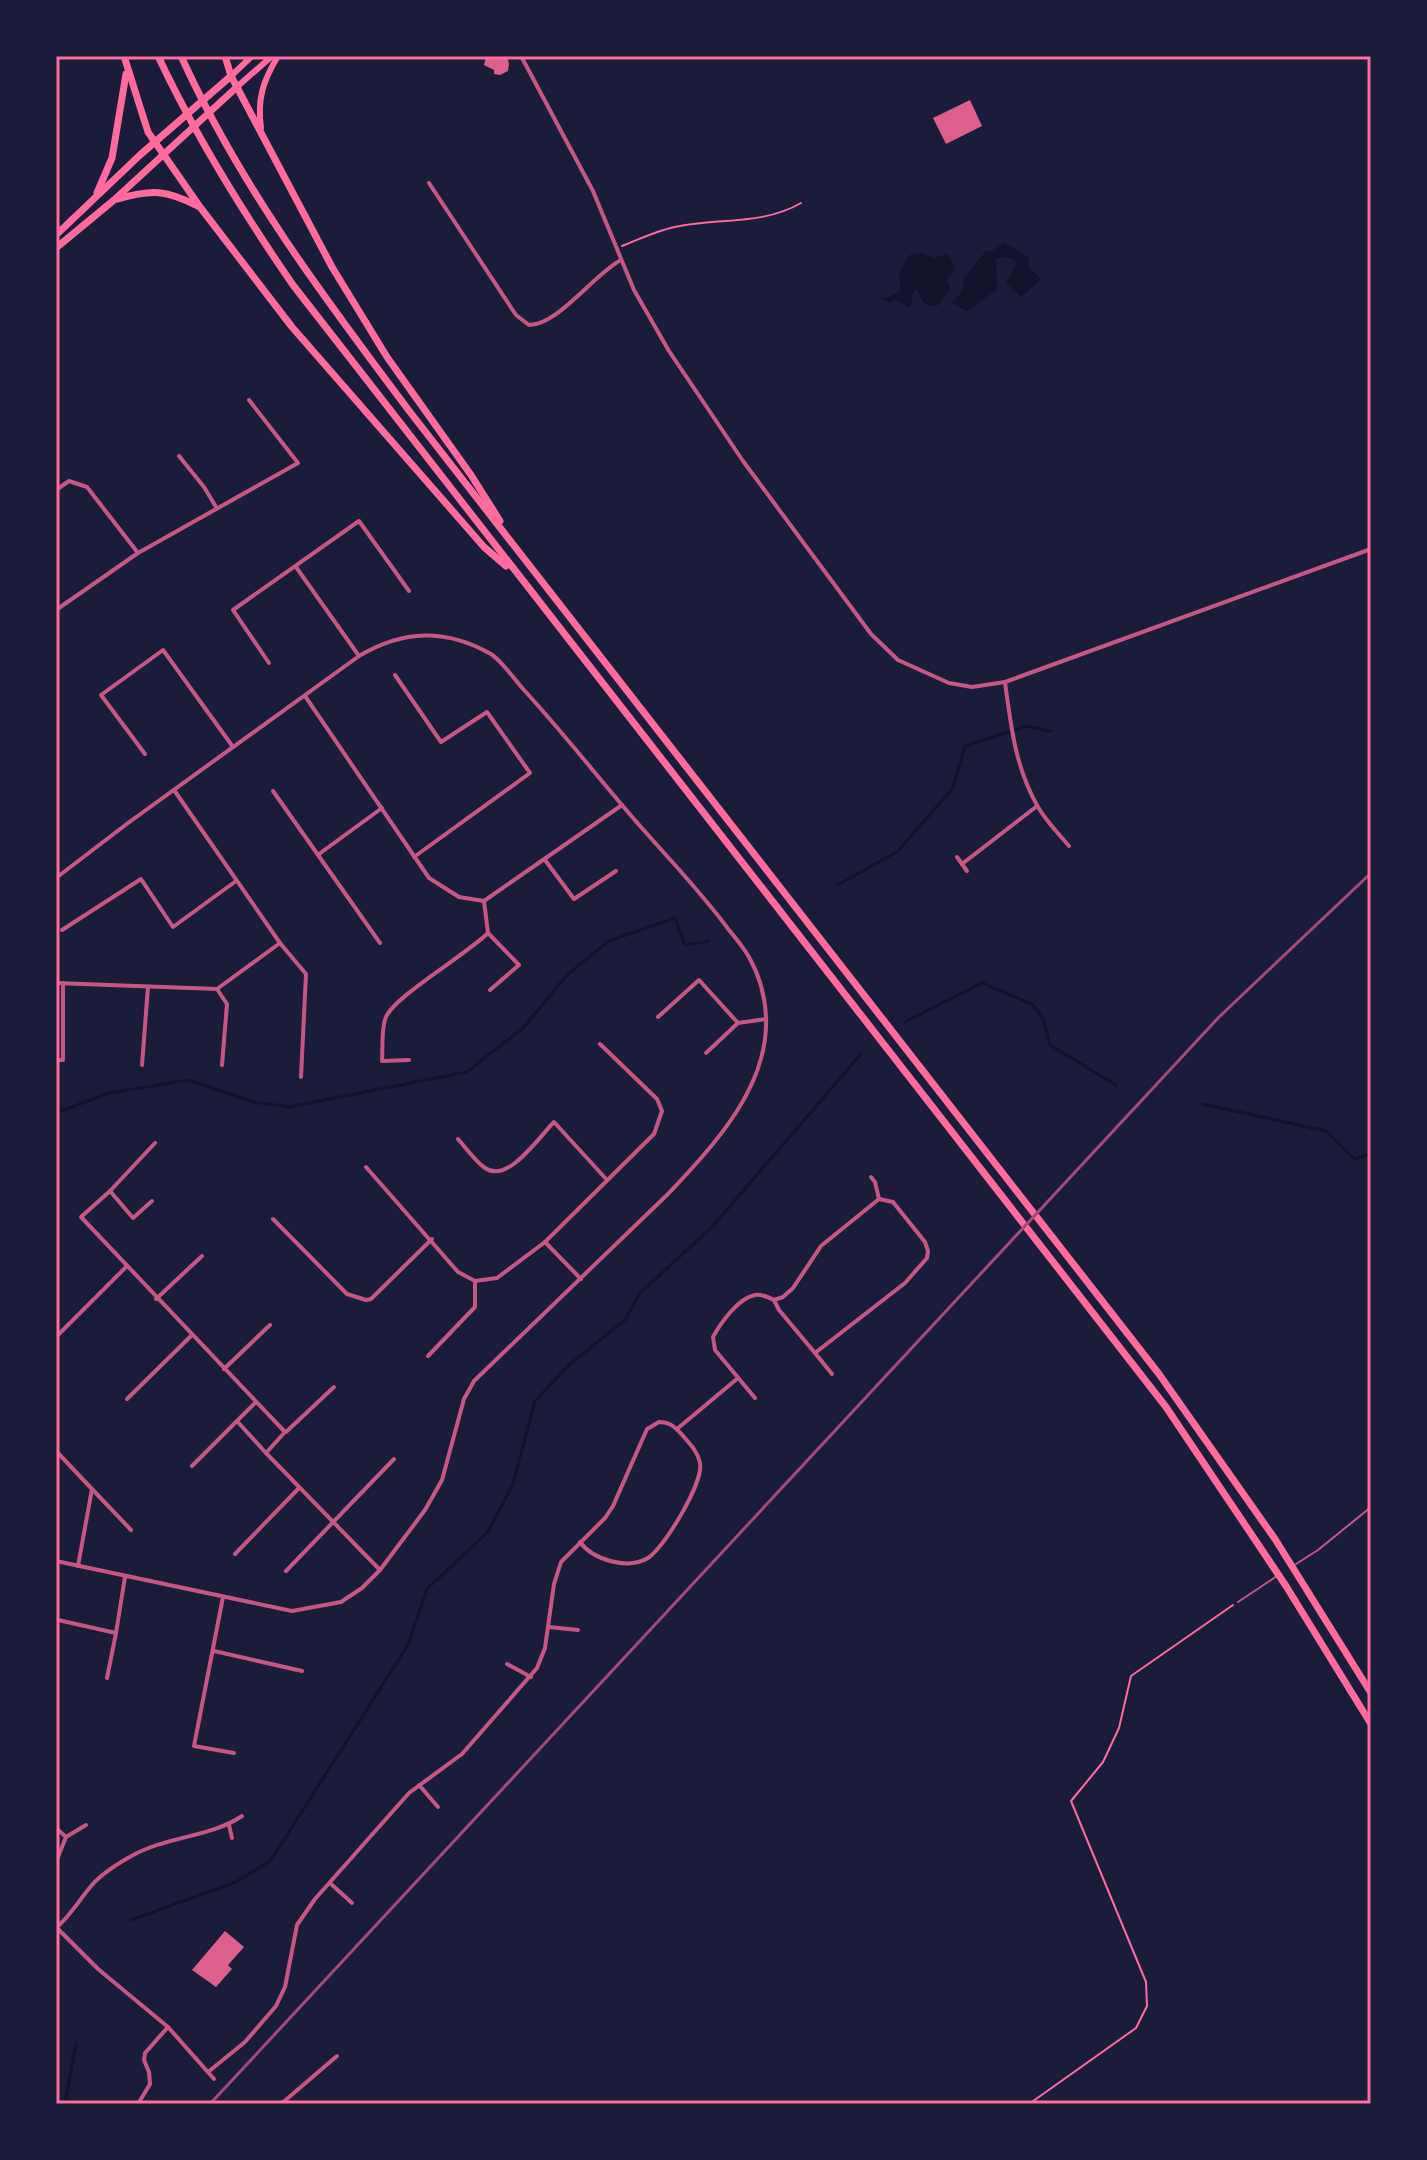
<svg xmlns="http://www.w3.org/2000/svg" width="1427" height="2160" viewBox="0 0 1427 2160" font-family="Barlow,sans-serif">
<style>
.water{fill:#12122b}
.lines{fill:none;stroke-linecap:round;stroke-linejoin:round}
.stream{stroke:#12122b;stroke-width:3}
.building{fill:#dd5f8e}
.path{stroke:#ff6b9d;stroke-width:2}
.service{stroke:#c65784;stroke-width:2}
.minor{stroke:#c65784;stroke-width:4}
.primary{stroke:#ff6b9d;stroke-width:6}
.trunk{stroke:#ff6b9d;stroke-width:7}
.rail{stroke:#a44b75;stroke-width:3}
.neatline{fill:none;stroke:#ff6b9d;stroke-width:3}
</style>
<rect width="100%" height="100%" fill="#1b1b3a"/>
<g class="water">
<path d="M1003,242l26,16v9l12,12 -20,18 -15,-14 10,-17 -1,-6 -9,-3 -10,1 1,32 -30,21 -15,-8 11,-13 1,-13 22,-26h7z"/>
<path d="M921,253l13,5 14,-4 7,15 -8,10 3,9 -13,18h-7l-8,-5 -5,-12 -4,3 -2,13 -3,2 -14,-8 -3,4 -8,-4 18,-7 -2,-20 11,-17z"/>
</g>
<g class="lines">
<g class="stream">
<path d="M838,885l60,-34 55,-63 12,-42 62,-20 23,5"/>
<path d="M905,1022l77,-39 50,21 11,14 7,27 66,40"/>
<path d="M1203,1104l123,27 28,28 17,-5"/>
<path d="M56,1113l53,-20 80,-13 65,22 35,5 178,-35 56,-44 44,-53 42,-34 66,-23 10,27 24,-4"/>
<path d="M131,1920l105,-38 35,-22 137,-215 19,-56 61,-57 25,-48 22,-83 33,-35 57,-46 14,-26 73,-67 149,-173"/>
<path d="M65,2104l11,-61"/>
</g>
</g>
<g class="building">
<path d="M480,56h27l2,8 -1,7 -8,4 -6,-1v-4l-10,-5 2,-8 -4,2z"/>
<path d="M970,100l12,26 -36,18 -13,-26z"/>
<path d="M225,1931l19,16 -16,18 4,4 -16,18 -24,-17z"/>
</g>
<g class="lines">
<g class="path">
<path d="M622,246c18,-7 38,-17 58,-20 41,-8 83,-1 121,-23"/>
<path d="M1029,2104l107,-76 11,-22 -1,-24 -75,-181 32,-39 16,-34 12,-52 102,-71"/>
</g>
<g class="service">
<path d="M1296,1564l22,-14 53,-43"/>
<path d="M1238,1602l39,-26"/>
</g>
<g class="minor">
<path d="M521,56l72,135 41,99 35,61 74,110 128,173 27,26 51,23 23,4 33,-5 366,-133"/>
<path d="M429,183l87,132 13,10c29,0 65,-51 92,-65"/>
<path d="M179,456l25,31 12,20"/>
<path d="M56,490l13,-9 18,6 51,66 -82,57"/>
<path d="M138,553l160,-90 -49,-63"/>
<path d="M296,567l63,89"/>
<path d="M269,663l-36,-53 126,-89 50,70"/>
<path d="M395,675l46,67 46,-30 43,61 -116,84"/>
<path d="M1005,682c6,44 10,85 33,125 8,14 20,26 31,39"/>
<path d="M305,696l124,182 30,19 25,4 138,-96"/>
<path d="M145,754l-44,-59 62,-45 70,97"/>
<path d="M174,790l106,153 26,31 -5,103"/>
<path d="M273,791l107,152"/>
<path d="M319,854l63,-46"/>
<path d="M957,857l10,14"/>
<path d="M545,860l29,39 42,-28"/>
<path d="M962,864l75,-58"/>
<path d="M56,878l72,-55 231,-167c44,-26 86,-28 132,-2 12,8 23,25 33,36 34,37 65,76 98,115 35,42 74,80 107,125 7,9 16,19 21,29 10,18 15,38 16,58 3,70 -52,128 -97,176l-195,188 -10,18 -22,81 -17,30 -45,60 -18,18 -21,14 -49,9 -236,-50"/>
<path d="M62,930l79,-51 32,48 63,-46"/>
<path d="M488,933l31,32 -29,25"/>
<path d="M56,983l161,6 63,-46"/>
<path d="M217,989l10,15 -5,61"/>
<path d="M658,1017l41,-37 39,43 28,-4"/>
<path d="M706,1053l32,-30"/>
<path d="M56,1060h7v-77"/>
<path d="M409,1060l-27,1c1,-13 -1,-33 4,-44 9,-21 81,-63 102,-84l-4,-32"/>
<path d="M142,1065l6,-78"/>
<path d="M458,1139c8,9 17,22 27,29 23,16 54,-31 69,-46l53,58"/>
<path d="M155,1143l-45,48 -29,26 204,215 -19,21 114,117"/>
<path d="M366,1167l92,105 17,9 22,-3 48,-36"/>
<path d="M871,1177l4,5 4,17"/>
<path d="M110,1191l23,27 19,-17"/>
<path d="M879,1199l14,3 32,40 3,9 -1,7 -22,25 -90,70 -36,-43 -5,-10 9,-3 10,-9 28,-42z"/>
<path d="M273,1219l74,75 19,6 5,-1 61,-60"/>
<path d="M581,1279l-36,-37 109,-108 8,-23 -5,-12 -57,-55"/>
<path d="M156,1299l46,-43"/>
<path d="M59,1334l67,-67"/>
<path d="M815,1353l17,21"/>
<path d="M428,1356l47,-49v-26"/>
<path d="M224,1369l46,-44"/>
<path d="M755,1398l-40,-48 -2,-13c7,-13 25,-39 42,-42 7,-1 13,2 19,5"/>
<path d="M127,1399l65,-64"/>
<path d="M237,1421l29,32"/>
<path d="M677,1429l61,-51"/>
<path d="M286,1432l48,-45"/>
<path d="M56,1451l36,38 -14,77"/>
<path d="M192,1466l64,-64"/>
<path d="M92,1489l39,41"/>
<path d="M235,1554l64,-66"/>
<path d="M286,1571l108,-112"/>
<path d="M223,1597l-29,149 40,7"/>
<path d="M58,1620l58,13 9,-56"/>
<path d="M549,1627l29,3"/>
<path d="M214,1651l88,20"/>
<path d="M507,1664l24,13"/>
<path d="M107,1678l9,-45"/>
<path d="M419,1785l19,22"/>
<path d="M229,1825l3,13"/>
<path d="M56,1828l10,9"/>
<path d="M56,1862l10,-25 20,-12"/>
<path d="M330,1883l22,20"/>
<path d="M56,1927l42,42 70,58 46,52"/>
<path d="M56,1928c15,-13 23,-28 36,-43 11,-13 30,-24 45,-32 33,-17 74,-16 105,-37"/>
<path d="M208,2072l37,-30 31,-36 9,-19 12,-62 18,-26 94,-106 53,-39 75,-86 8,-20 9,-64 7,-22 44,-44 8,-12 34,-77 12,-7c12,0 17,6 25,15 6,7 14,15 16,26 4,19 -36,85 -52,95 -20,12 -55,2 -68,-16"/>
<path d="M138,2104l12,-20 -1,-12 -5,-12 1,-7 23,-26"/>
<path d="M281,2104l56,-48"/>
</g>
<g class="primary">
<path d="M231,76l21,-20"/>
<path d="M238,86l34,-30"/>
<path d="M261,128c-4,-29 2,-47 17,-72"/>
</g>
<g class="trunk">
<path d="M124,56l24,76 52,75 92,120 192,220 22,19"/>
<path d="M158,56c38,81 84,155 135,229l873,1122 120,179 85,138"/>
<path d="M181,56c59,130 144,243 229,356l749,962 116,165 96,154"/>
<path d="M225,56l6,20 101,191 55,90 84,118 29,46"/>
<path d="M97,193l15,-35 14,-84"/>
<path d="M118,199c34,-10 48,-9 80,7"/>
<path d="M56,235l84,-80 91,-79"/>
<path d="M56,248l58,-48 124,-114"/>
</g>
<path class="rail" d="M210,2104l1009,-1087 152,-144"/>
</g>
<rect width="1427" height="2160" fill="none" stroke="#1b1b3a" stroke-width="116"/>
<rect x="58" y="58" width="1311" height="2044" class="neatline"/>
</svg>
